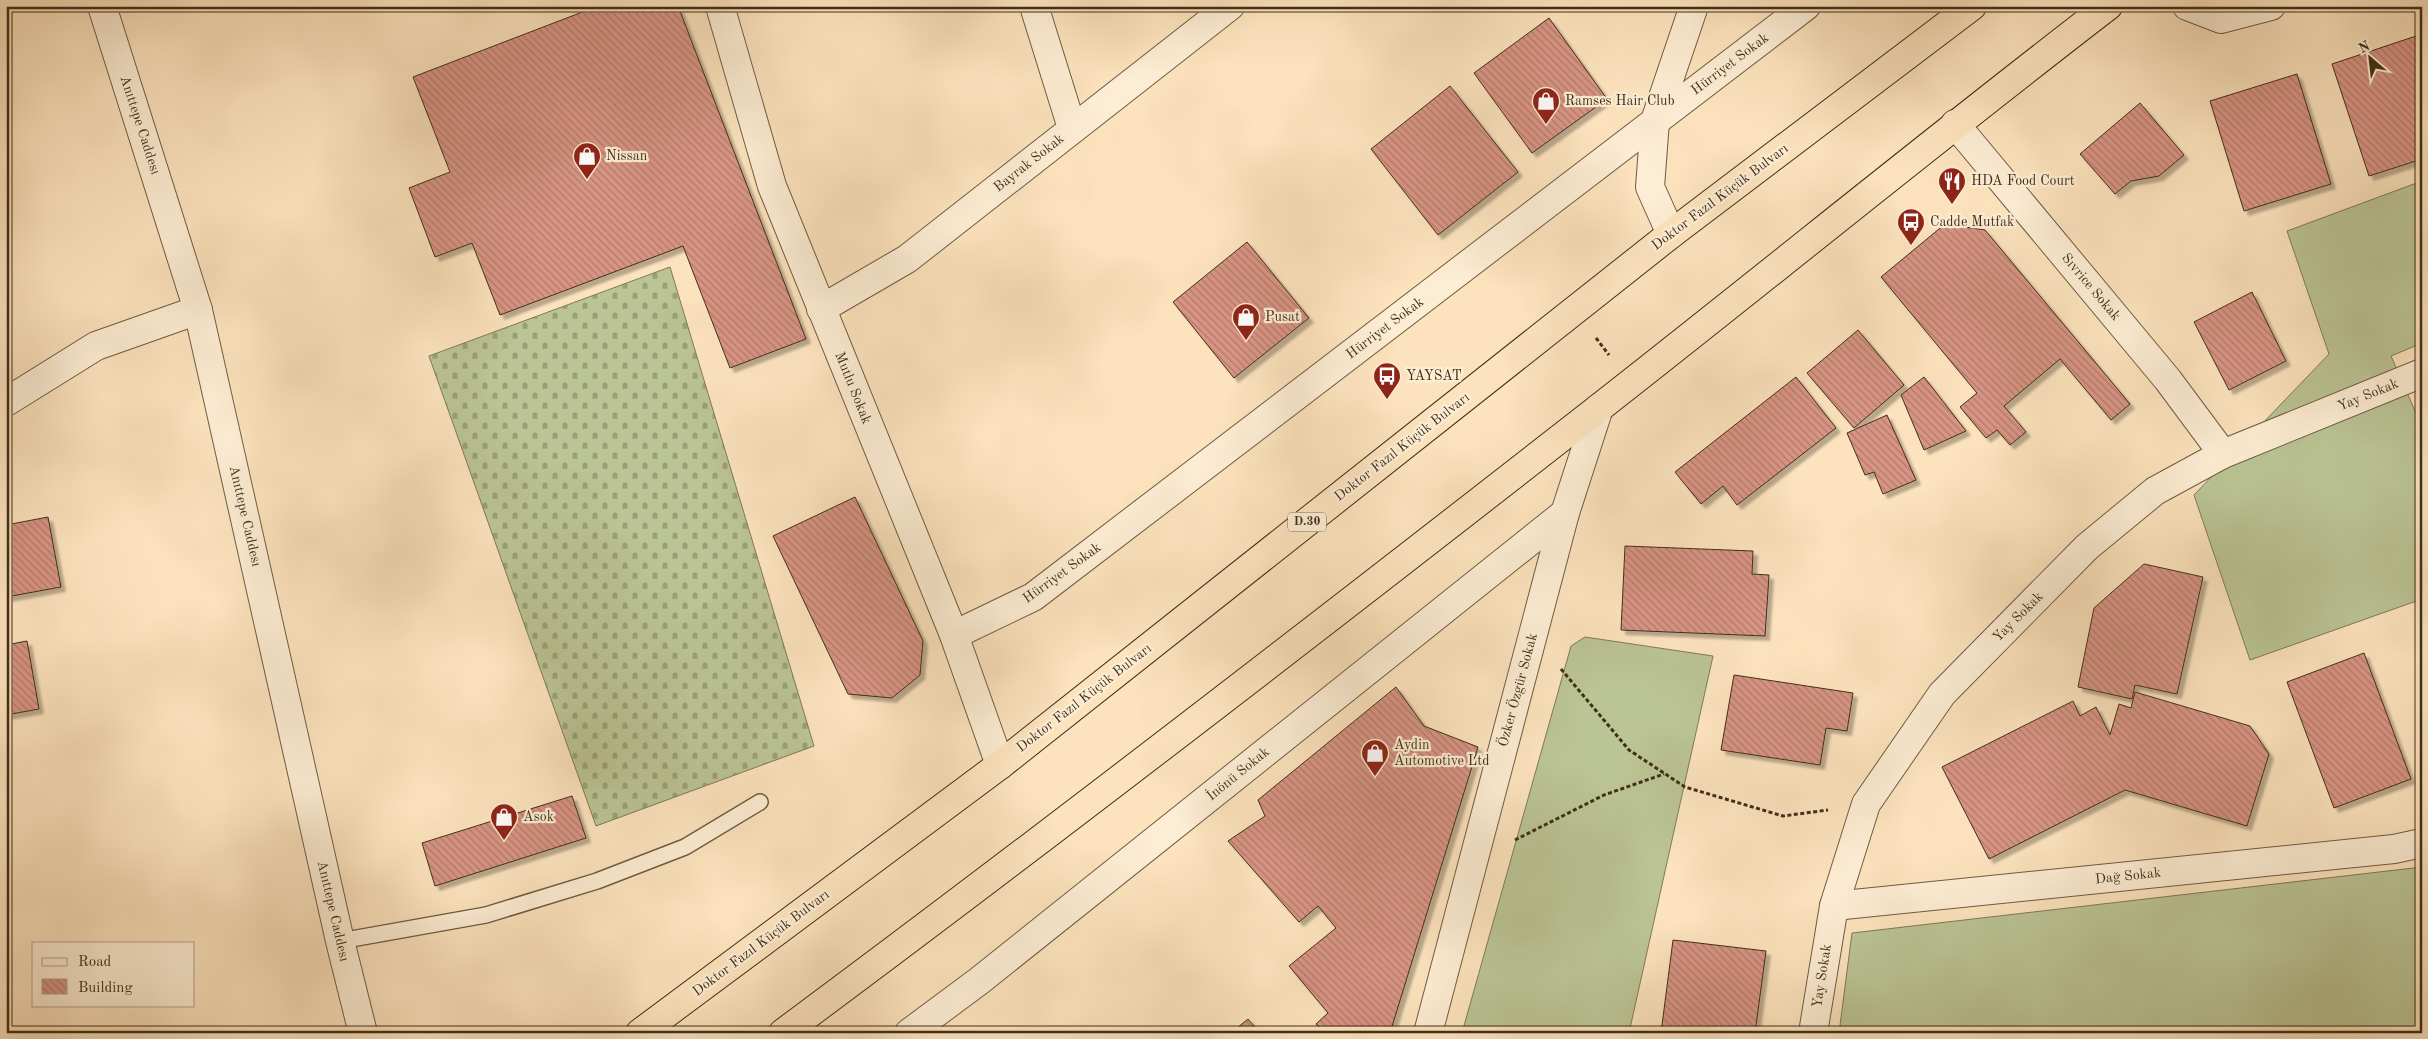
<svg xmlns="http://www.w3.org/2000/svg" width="2428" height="1039" viewBox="0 0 2428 1039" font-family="'Old Standard TT',serif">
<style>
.grass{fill:#bbc494;stroke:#7e7a56}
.cemetery{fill:url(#cemetery-stones);stroke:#7e7a56}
.building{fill:url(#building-back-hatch);stroke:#402f19;filter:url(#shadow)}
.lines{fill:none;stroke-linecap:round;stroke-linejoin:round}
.lane-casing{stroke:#6f5c42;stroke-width:18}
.street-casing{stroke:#6f5c42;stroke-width:30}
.highway-casing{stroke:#402f19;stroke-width:30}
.path{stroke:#402f19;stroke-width:3;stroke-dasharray:4 2.5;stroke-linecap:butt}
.lane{stroke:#fdedd4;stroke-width:15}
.street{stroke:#fdedd4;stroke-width:28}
.highway{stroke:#fce3bd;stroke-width:28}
.labels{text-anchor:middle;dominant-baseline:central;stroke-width:4.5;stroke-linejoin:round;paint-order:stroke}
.shield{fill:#fdedd4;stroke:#796851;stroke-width:1}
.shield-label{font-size:12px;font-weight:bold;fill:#402f19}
.street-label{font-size:14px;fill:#402f19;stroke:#fdedd4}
.poi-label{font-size:14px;fill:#402f19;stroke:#fdedd4;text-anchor:start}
</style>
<defs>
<pattern id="cemetery-stones" width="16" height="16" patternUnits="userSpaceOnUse" patternTransform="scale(1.25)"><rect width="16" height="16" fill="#bbc494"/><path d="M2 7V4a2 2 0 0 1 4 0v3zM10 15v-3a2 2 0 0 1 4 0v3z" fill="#99a078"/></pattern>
<pattern id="building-back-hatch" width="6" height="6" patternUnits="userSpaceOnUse" patternTransform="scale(1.25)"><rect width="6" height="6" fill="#d89484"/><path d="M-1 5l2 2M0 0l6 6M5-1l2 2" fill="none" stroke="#b1796b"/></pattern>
<filter id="shadow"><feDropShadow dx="4.5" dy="4.5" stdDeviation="1" flood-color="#0004"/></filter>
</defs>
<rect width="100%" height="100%" fill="#fce3bd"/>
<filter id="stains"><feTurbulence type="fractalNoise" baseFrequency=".004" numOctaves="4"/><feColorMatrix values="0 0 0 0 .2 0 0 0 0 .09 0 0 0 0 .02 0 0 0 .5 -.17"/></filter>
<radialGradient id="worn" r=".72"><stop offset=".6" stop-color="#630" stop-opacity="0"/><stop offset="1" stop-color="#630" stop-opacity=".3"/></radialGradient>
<g class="grass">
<path d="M2422,181v162l-31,13 31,71v172l-172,61 -56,-165 135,-141 -42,-123z"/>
<path d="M1585,637l128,19 -84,377h-167l109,-387z"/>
<path d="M2422,867v166h-583l13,-100z"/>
</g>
<path class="cemetery" d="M670,267l144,479 -218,80 -167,-470z"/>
<g class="building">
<path d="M598,6h80l128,333 -76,29 -47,-122 -183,69 -28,-72 -37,14 -26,-69 41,-16 -37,-95z"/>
<path d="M1549,18l58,81 -75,54 -58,-80z"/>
<path d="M2419,35l3,8v116l-53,17 -37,-112z"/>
<path d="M2297,74l34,110 -87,27 -34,-110z"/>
<path d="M1450,86l68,86 -80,63 -67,-86z"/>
<path d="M2140,103l44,52 -25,21 -28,5 -16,13 -35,-40z"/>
<path d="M1945,224l40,6 145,174 -19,16 -51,-61 -56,47 22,26 -16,13 -13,-15 -11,8 -26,-31 17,-14 -96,-116z"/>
<path d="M1247,242l62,76 -75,60 -61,-76z"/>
<path d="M2252,292l34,69 -57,29 -35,-68z"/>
<path d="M1858,330l46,55 -50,43 -47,-55z"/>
<path d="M1796,377l40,51 -99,77 -14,-19 -22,18 -26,-32z"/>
<path d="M1924,377l42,54 -42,19 -23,-55z"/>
<path d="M1887,415l29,65 -33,14 -9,-22 -9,3 -18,-42z"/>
<path d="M855,497l68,144 -3,34 -28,23 -44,-4 -75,-158z"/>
<path d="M48,517l13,70 -55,10v-72z"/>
<path d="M1625,546l128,5 -1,23 17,1 -4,61 -144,-6z"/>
<path d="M2144,564l59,13 -26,117 -42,-9 -3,14 -54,-12 16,-79z"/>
<path d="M27,641l12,68 -33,6v-70z"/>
<path d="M2364,653l47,126 -77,29 -47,-126z"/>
<path d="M1734,675l119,18 -6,38 -21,-3 -6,37 -99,-15z"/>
<path d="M1396,687l28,39 54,21 -88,286h-66l-8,-9 12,-11 -39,-47 47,-38 -18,-22 -19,16 -71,-81 37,-25 -7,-16z"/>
<path d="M2135,692l115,34 19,28 -22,72 -122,-36 -136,69 -47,-92 131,-66 7,15 16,-9 14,28 9,-31 12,4z"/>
<path d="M572,796l14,42 -151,48 -13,-43z"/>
<path d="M1673,940l93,11 -11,82h-94z"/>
<path d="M1248,1019l12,14h-29z"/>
</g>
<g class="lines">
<g class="lane-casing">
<path id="lane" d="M340,941l146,-26 111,-34 88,-34 75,-45"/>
</g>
<g class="street-casing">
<g id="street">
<path d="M102,6l96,304 142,631 23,92"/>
<path d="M720,6l52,180 182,449 46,130"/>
<path d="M1034,6l38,122"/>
<path d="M2187,6l34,13 50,-13"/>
<path d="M1955,124l213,256 55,74"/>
<path d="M1671,234l-21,-47 5,-66 39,-115"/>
<path d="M821,309l86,-50 323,-253"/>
<path d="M6,402l90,-56 102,-36"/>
<path d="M954,635l79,-38 773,-591"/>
<path d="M1834,906l560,-57 28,-6"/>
<path d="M909,1033l70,-52 586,-468"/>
<path d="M1428,1033l137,-520 34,-105"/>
<path d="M1813,1033l21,-127 32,-102 76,-110 145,-147 68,-56 68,-37 199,-81"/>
</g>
</g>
<g class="highway-casing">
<g id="highway">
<path d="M640,1033l360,-268 671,-531 301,-228"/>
<path d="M783,1033c275,-204 546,-414 816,-625 170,-133 337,-270 509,-402"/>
</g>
</g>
<g class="path">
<path d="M1596,338l13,17"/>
<path d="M1561,669l68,81 56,37 98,29 45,-6"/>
<path d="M1515,840l89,-45 60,-21"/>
</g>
<use href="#lane" class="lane"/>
<use href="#street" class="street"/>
<use href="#highway" class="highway"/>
</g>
<defs>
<g id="shop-pin" transform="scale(1.4375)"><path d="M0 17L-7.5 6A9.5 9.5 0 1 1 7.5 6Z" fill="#8f2418" stroke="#fdedd4"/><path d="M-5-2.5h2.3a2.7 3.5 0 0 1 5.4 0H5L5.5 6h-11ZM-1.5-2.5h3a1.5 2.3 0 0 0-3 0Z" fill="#fff"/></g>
<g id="restaurant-pin" transform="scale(1.4375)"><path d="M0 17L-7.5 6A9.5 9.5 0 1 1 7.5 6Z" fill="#8f2418" stroke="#fdedd4"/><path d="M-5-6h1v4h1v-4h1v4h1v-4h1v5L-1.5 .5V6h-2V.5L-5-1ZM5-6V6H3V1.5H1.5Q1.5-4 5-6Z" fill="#fff"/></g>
<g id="bus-pin" transform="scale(1.4375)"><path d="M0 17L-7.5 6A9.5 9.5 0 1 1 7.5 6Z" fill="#8f2418" stroke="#fdedd4"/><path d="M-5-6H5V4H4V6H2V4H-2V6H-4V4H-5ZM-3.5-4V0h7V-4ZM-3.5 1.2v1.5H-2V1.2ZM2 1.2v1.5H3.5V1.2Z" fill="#fff"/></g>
</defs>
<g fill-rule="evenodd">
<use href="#shop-pin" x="1546" y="101"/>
<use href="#shop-pin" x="587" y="156"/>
<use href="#restaurant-pin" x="1952" y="181"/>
<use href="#bus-pin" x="1911" y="222"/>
<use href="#shop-pin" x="1246" y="317"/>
<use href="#bus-pin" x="1387" y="376"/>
<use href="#shop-pin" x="1375" y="753"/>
<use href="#shop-pin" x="504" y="817"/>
</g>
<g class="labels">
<rect class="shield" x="1288" y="512.5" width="38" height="19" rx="4"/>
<g class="shield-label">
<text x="1307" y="522">D.30</text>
</g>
<g class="street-label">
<text transform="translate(1730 64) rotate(-37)">Hürriyet Sokak</text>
<text transform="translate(140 125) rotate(72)">Anıttepe Caddesı</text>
<text transform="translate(1029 163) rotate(-38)">Bayrak Sokak</text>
<text transform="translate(1720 197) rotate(-37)">Doktor Fazıl Küçük Bulvarı</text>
<text transform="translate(2091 287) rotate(50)">Sıvrice Sokak</text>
<text transform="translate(1385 328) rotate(-37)">Hürriyet Sokak</text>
<text transform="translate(853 388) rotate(68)">Mutlu Sokak</text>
<text transform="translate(2368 395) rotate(-22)">Yay Sokak</text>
<text transform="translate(1402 447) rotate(-38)">Doktor Fazıl Küçük Bulvarı</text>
<text transform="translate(245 516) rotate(77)">Anıttepe Caddesı</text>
<text transform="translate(1062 573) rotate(-36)">Hürriyet Sokak</text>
<text transform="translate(2018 617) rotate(-45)">Yay Sokak</text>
<text transform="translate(1518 690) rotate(-75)">Özker Özgür Sokak</text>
<text transform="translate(1084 698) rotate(-38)">Doktor Fazıl Küçük Bulvarı</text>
<text transform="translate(1238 774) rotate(-39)">İnönü Sokak</text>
<text transform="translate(2128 876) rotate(-6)">Dağ Sokak</text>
<text transform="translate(333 911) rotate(77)">Anıttepe Caddesı</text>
<text transform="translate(761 943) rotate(-37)">Doktor Fazıl Küçük Bulvarı</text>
<text transform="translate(1822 976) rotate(-81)">Yay Sokak</text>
</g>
<g class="poi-label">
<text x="1565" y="101">Ramses Hair Club</text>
<text x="606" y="156">Nissan</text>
<text x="1971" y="181">HDA Food Court</text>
<text x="1930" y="222">Cadde Mutfak</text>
<text x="1265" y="317">Pusat</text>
<text x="1406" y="376">YAYSAT</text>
<text x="1394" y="745">Aydin<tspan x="1394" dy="16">Automotive Ltd</tspan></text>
<text x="523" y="817">Asok</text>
</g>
</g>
<rect width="2428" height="1039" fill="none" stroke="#fce3bd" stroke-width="25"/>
<rect x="8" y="8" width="2413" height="1024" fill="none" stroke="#402f19" stroke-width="2.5"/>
<rect x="12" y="12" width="2403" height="1014" fill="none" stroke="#402f19"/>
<rect x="32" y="942" width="162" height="65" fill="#fdedd4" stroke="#b1a189"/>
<rect x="42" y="958" width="25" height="8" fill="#fdedd4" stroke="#b1a189"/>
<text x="78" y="966" font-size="15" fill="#402f19">Road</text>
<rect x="42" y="979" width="25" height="15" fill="url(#building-back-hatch)" stroke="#b1a189"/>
<text x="78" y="992" font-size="15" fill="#402f19">Building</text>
<g transform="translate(2370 58) rotate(332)" stroke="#fdedd4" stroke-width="4" paint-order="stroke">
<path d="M0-4L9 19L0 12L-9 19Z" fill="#402f19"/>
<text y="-8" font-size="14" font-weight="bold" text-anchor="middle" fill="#402f19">N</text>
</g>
<rect width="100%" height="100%" filter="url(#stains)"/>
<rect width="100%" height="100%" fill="url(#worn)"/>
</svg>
